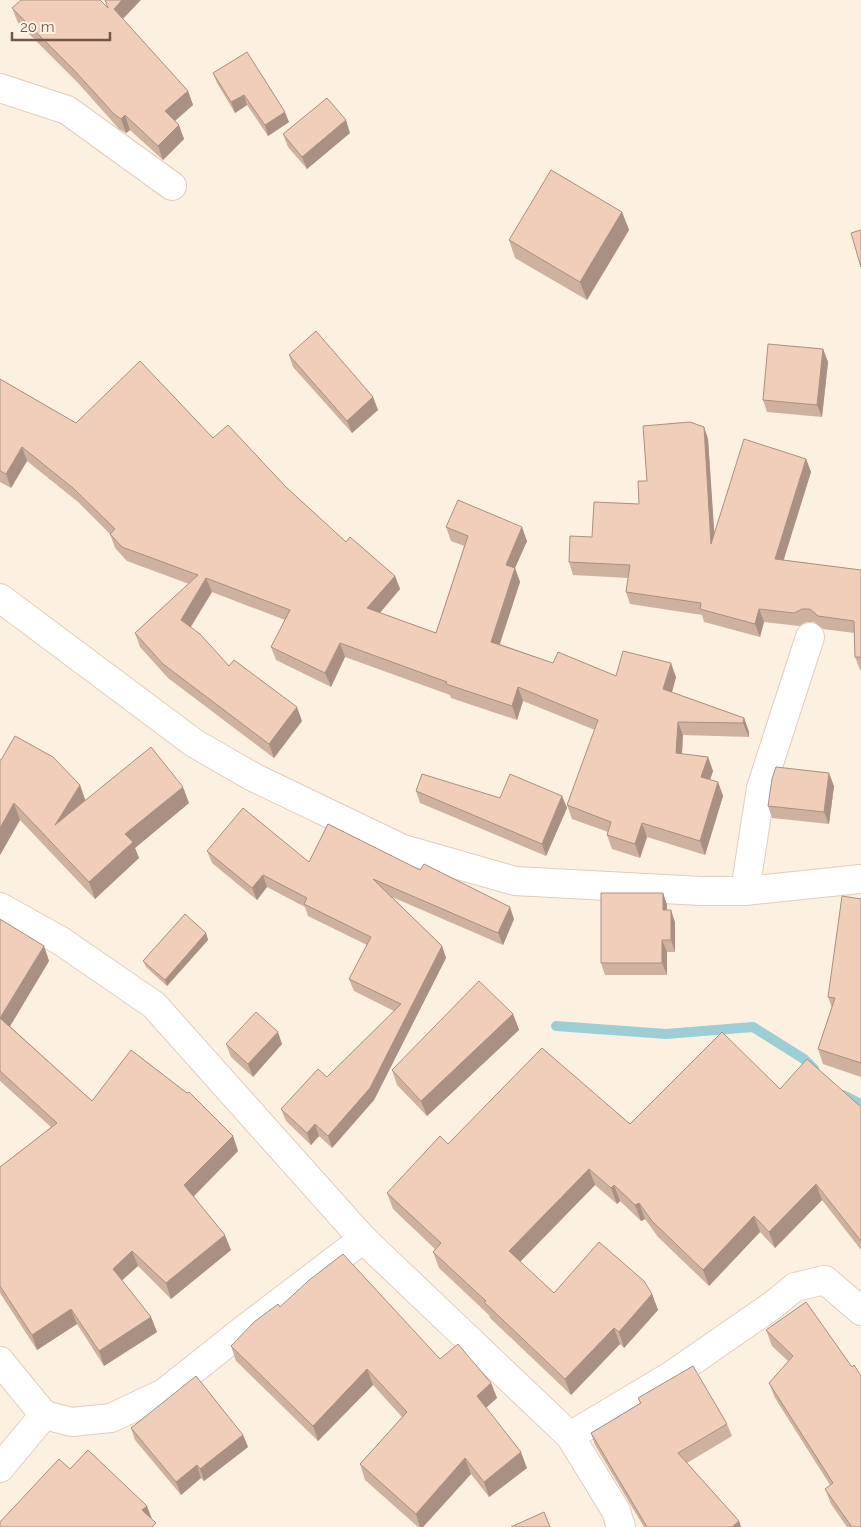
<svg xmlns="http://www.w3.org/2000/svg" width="861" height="1527" viewBox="0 0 861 1527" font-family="Raleway,sans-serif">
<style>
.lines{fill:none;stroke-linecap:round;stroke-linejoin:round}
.stream{stroke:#9dced6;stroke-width:10}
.minor-casing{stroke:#e0cdbd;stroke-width:30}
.minor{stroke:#fff;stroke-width:28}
.wall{fill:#cfb19f}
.shaded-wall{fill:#a99082}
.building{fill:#f1ceb9;stroke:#a99082}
</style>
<rect width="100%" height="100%" fill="#fcf1e1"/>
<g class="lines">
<g class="stream">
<path d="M556,1026l110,8 87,-7 51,32 10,10"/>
<path d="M843,1095l18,9"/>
</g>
<g class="minor-casing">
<g id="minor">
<path d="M0,88l67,22 105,76"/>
<path d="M0,598l194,145 59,34 150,72 112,32 186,10h44l116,-12"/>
<path d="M745,891l16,-103 49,-151"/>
<path d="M0,907l61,34 93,64 209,234 207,197 46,75 5,16"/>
<path d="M0,1361l44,54"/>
<path d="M570,1436l102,-61 101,-70 22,-18 30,-7 36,31"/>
<path d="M0,1468l44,-53 28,7 39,-4 53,-25 78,-62 121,-92"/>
</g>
</g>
<use href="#minor" class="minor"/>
</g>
<g class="wall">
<path d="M12,8h96l15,11 65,72 5,14 -18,16 9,18 -21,21 -33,-30 -4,3 -7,-4 -40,-45 -61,-61z"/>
<path d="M213,73l76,49 -21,14 -21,-31 -12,8 -18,-30z"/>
<path d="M350,133l-43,36 -19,-22 -5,-13z"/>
<path d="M622,212l7,18 -42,70 -72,-42 -6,-18z"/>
<path d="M823,349l5,13 -6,55 -55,-5 -4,-12z"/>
<path d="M289,355l84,42 5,13 -26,23 -59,-66z"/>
<path d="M0,379l76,44 137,15 73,49 60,55 49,34 5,13 -20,24 56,20 28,-87 -13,-5 -5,-14 81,14 -12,27 5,14 -20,62 53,19 63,13 60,1 -4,15 72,26 5,14v5l-66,-2 -1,19 26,3 5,14 -3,9 8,2 5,14 -18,59 -58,-18 -7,21 -28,-9 -5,-14 1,-3 -36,-13 -5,-14 28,-75 -72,-29 -6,19 -66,-22 -1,-3 -105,-38 -14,30 -55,-27 -5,-13 14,-27 -73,-28 -21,35 38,39 73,55 -28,37 -106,-80 -28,-31 -5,-14 54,-49 -62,-23 -12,-13 -5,-14 -32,-32 -51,-41 -16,27 -11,-6z"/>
<path d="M704,427l4,12 6,95 92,-75 5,13 -28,88 78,10v100h-1l-5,-13 -1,-24 -31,-4 -9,-7h-8l-7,4 -35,-4 -4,15 -56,-15 -2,-7 -72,-11 -4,-12 2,-14 -55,-3 -4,-13 23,-25 47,-33 8,-23z"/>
<path d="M0,760l80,25 5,15 104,3 -54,45 4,10 -44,41 -75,-79 -20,35z"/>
<path d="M834,786l-5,38 -57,-6 -4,-12z"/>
<path d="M416,791l84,7 62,-2 5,12 -21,48 -126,-53z"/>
<path d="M328,824l186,95 -11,26 -111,-48 50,49 4,12 -72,142 -42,48 -13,-12 -8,9 -25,-24 -5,-12 46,-32 67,-66 -40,-20 -5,-12 18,-34 -59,-29 -3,-9 -38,-20 -10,13 -45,-37 -5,-12 102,11z"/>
<path d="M663,893l4,12v5l8,12v30h-8v23h-62l-4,-12z"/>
<path d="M861,899v178l-38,-13 -5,-15 14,-41 -4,-11z"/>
<path d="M0,919l44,27 5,15 -39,65 82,75 141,35 5,15 -44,45 37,54 -60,49 -33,-33 -16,14 29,37 6,15 -53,34 -27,-42 -40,26 -37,-57v-126l51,-40 -51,-46z"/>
<path d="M206,933l2,7 -41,46 -21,-19 -3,-6z"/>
<path d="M513,1014l6,16 -92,86 -30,-31 -5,-15z"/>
<path d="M226,1044h56l-29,33 -22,-20z"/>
<path d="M780,1089l81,18v143l-39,-50 -47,48 -15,-16 -51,54 -51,-49 -13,-18 -4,2 -21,-20 -3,3 -22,-19 -75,77 34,31 98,1 6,16 -34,38 -4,-4 -49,51 -81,-77 -1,-3 -50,-47 -6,-16 2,-3 -42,-40 -6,-16 61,-49 182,-20z"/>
<path d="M806,1302l55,225h-14l-16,-23 -6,-15 5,-4 -55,-87 -6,-15 20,-21 -17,-16 -6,-16z"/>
<path d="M280,1307l160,52 51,24 6,15 -11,10 41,60 -38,29 -18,-23 -48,53h-5l-53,-47 -5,-16 42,-47 -29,-32 -55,56 -82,-80 -5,-15z"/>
<path d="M638,1398l89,26 5,12 -45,27 52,58 2,6h-97l-49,-82 -4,-12 49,-30z"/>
<path d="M131,1428l112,7 5,12 -44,34 -3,-3 -20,17 -46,-55z"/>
</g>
<g class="shaded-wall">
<path d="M122,0h19l-22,23 -5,-14z"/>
<path d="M188,91l5,14 -23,20 -5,-14z"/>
<path d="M244,95l3,10 -12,8 -4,-11z"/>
<path d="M285,112l4,10 -21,14 -3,-11z"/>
<path d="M125,115l5,15 -4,3 -5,-14z"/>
<path d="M346,120l4,13 -43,36 -5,-12z"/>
<path d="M179,125l5,14 -21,21 -5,-14z"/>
<path d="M622,212l7,18 -42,70 -7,-18z"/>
<path d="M823,349l5,13 -6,55 -5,-12z"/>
<path d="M373,397l5,13 -26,23 -5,-12z"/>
<path d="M704,427l4,12 8,118 -5,-13z"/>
<path d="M22,447l5,14 -16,27 -5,-14z"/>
<path d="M806,459l5,13 -31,100 -5,-13z"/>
<path d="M522,527l5,14 -12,27 5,14 -24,73 -5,-13 15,-77z"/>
<path d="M395,576l5,13 -28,33 -5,-14z"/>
<path d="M206,578l6,14 -26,42 -5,-14z"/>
<path d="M759,609l5,13 -4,15 -5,-13z"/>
<path d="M340,643l5,14 -14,30 -6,-14z"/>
<path d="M671,663l5,14 -7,26 -6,-14z"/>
<path d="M518,687l5,14 -6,19 -5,-14z"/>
<path d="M297,707l5,14 -28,37 -5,-14z"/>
<path d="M744,718l5,14v5l-6,-14z"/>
<path d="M678,722l5,13 -2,32 -5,-14z"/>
<path d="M708,757l5,14 -7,20 -5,-14z"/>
<path d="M829,773l5,13 -5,38 -5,-12z"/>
<path d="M718,782l5,14 -18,59 -5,-14z"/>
<path d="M80,785l6,17 -31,23z"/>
<path d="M183,787l6,16 -54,45 4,10 -44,41 -6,-17 36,-48z"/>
<path d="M562,796l5,12 -21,48 -4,-12z"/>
<path d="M14,803l6,17 -20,35v-27z"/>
<path d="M642,823l5,14 -7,21 -5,-14z"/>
<path d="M263,875l4,12 -10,13 -5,-12z"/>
<path d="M663,893l4,12v17l-4,-12z"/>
<path d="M510,907l4,12 -11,26 -5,-12z"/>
<path d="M671,910l4,12v30l-4,-12z"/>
<path d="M206,933l2,7 -41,46 -2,-6z"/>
<path d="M662,940l5,12v23l-5,-12z"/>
<path d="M44,946l5,15 -43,72 -6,-15z"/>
<path d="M442,946l4,12 -72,142 -42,48 -4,-12z"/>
<path d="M513,1014l6,16 -92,86 -6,-15z"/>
<path d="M278,1032l4,12 -29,33 -5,-13z"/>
<path d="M315,1124l4,12 -8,9 -4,-12z"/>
<path d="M233,1136l5,15 -48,49 -6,-15z"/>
<path d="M589,1169l6,16 -80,82 -6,-16z"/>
<path d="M816,1184l6,16 -47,48 -6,-16z"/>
<path d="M614,1185l6,16 -3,3 -6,-16z"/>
<path d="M639,1203l6,16 -4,2 -6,-16z"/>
<path d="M754,1216l6,16 -51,54 -6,-16z"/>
<path d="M225,1235l6,15 -60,49 -5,-16z"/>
<path d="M132,1251l6,15 -20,18 -5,-15z"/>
<path d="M652,1294l6,16 -34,38 -5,-16z"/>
<path d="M71,1309l6,15 -40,26 -5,-15z"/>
<path d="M151,1317l6,15 -53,34 -5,-15z"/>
<path d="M614,1328l6,16 -49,51 -6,-16z"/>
<path d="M367,1369l6,16 -55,56 -5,-15z"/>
<path d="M491,1383l6,15 -15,13 -5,-15z"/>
<path d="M243,1435l5,12 -44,34 -4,-12z"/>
<path d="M521,1452l6,16 -38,29 -5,-15z"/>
<path d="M465,1458l6,16 -48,53h-3l-4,-13z"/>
<path d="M197,1465l4,13 -20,17 -5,-13z"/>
<path d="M147,1506l5,13 -6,4 -4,-13z"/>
<path d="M739,1521l2,6h-9z"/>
</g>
<g class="building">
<path d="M21,0h79l8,8 -3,-8h17l-8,9 74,82 -23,20 14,14 -21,21 -33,-31 -4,4 -7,-5 -40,-44 -62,-62z"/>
<path d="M247,52l38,60 -20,13 -21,-30 -13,7 -18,-29z"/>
<path d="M327,98l19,22 -44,37 -19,-23z"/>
<path d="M551,170l71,42 -42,70 -71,-42z"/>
<path d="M861,230v37l-10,-34z"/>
<path d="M316,331l57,66 -26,24 -58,-66z"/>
<path d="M768,344l55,5 -6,56 -54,-5z"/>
<path d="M140,361l73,77 15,-13 58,62 60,55 4,-5 45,39 -28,32 69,25 32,-97 -22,-9 12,-27 64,27 -16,38 9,3 -24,74 62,21 5,-11 58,24 7,-25 48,12 -8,26 81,29 -1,5 -65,-1 -2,31 32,4 -7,20 17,5 -18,59 -58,-18 -7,21 -28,-9 4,-13 -44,-17 31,-85 -80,-33 -6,19 -66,-22 1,-2 -107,-39 -15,30 -54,-26 19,-37 -84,-32 -25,42 19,14 29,32 5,-6 63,47 -28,37 -106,-80 -28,-31 63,-58 -76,-28 -12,-13 5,-5 -42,-41 -51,-41 -16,27 -6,-3v-92l76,44z"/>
<path d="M690,422l14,5 7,117 33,-105 62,20 -31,100 86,11v87h-6l-1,-36 -36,-5 -8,-7h-8l-8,4 -35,-4 -4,15 -55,-15 1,-6 -75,-11 4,-27 -61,-3 1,-26 22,1 2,-35 45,2 -1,-23h9l-4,-55z"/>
<path d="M15,736l38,21 27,28 -25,40 96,-78 32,40 -58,47 8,8 -44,40 -75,-79 -14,25v-68h1z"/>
<path d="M776,767l53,6 -5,39 -56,-6 4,-27z"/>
<path d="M422,774l78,24 10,-24 52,22 -20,48 -126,-53z"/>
<path d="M243,808l66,54 19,-38 92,46 4,-6 86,43 -12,26 -125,-54 69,67 -72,142 -42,48 -13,-12 -8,9 -26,-24 37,-40 9,8 74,-73 -52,-25 22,-42 -67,-33 3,-6 -44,-23 -11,13 -45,-37z"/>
<path d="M601,893h62v17h8v30h-9v23h-61z"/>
<path d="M842,896l19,3v164l-43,-14 17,-51 -7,-1z"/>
<path d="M185,914l21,19 -41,47 -22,-19z"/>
<path d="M0,919l44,27 -44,72 92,83 39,-51 56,43 2,-1 44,44 -49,49 41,50 -59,48 -34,-32 -19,18 38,48 -52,34 -28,-42 -39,26 -32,-49v-119l57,-44 -57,-52z"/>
<path d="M479,981l34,33 -92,87 -29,-31z"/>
<path d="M256,1012l22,20 -30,32 -22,-20z"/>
<path d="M722,1032l58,57 27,-30 54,48v134l-45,-57 -47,48 -15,-16 -51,54 -51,-49 -13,-18 -4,2 -21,-20 -3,3 -22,-19 -80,82 45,42 45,-51 45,39 8,13 -33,38 -5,-4 -49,51 -81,-77 2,-1 -53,-49 8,-9 -54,-50 53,-57 8,8 94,-96 88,76z"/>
<path d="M343,1254l97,105 18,-15 33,39 -14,13 44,56 -37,30 -19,-24 -49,56 -56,-50 47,-52 -40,-43 -54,57 -82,-80 23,-24 24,-18 2,3 28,-26z"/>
<path d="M806,1302l46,65 2,-2 7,11v151h-9l-27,-38 8,-6 -64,-100 24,-27 -27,-26z"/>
<path d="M693,1366l34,58 -49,29 61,68 -7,6h-85l-56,-94 50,-30 -3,-5z"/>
<path d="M196,1376l47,59 -43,34 -3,-4 -21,17 -45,-54z"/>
<path d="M88,1450l59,56 -5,4 14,13 -4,4h-152v-5l59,-63 11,10z"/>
<path d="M544,1512l6,15h-39z"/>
</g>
<path d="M12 32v8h98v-8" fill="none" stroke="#725749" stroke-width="2.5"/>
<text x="20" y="32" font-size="15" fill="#725749" stroke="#fff5e7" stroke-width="4" paint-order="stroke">20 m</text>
</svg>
